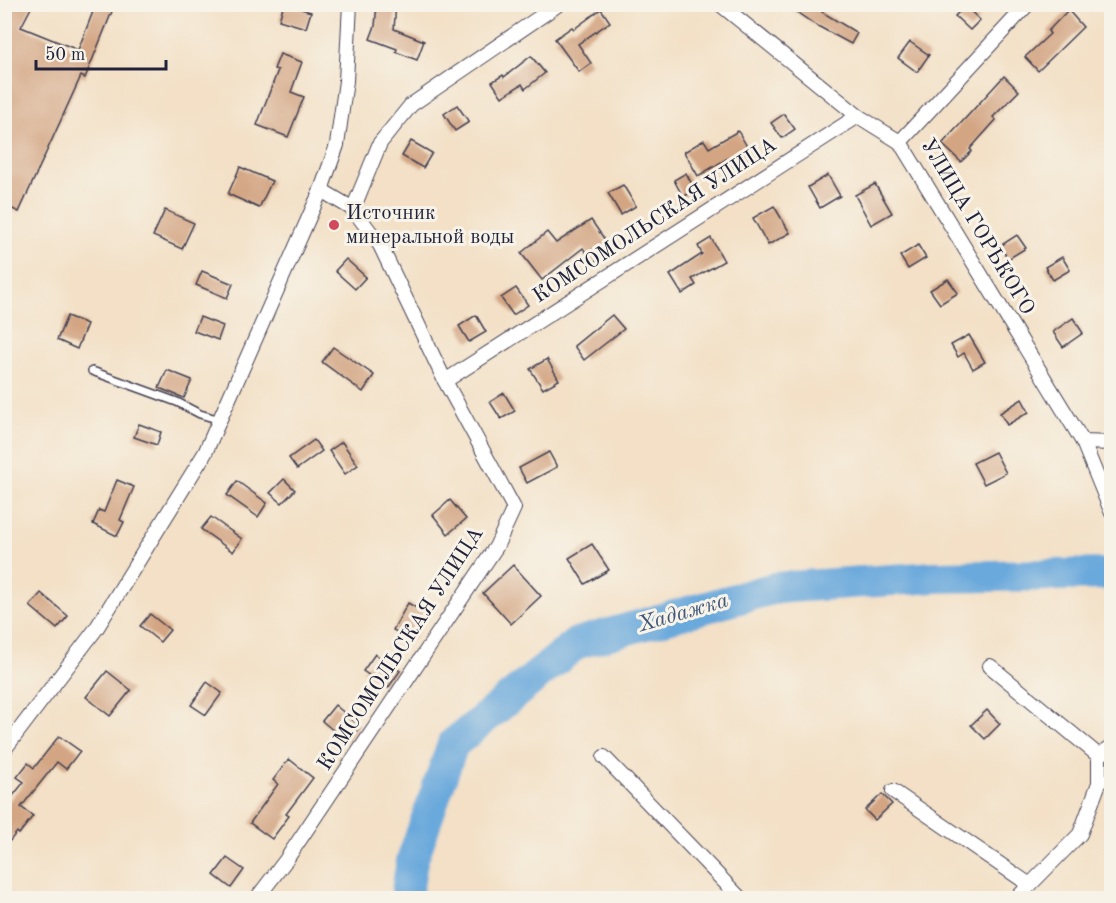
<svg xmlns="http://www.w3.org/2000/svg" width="1116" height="903" viewBox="0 0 1116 903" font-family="'Old Standard TT',serif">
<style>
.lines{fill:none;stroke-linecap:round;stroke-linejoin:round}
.river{stroke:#6aa9dc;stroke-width:32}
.building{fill:#d3a583}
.service-casing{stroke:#413e50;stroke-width:10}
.minor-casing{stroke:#413e50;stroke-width:16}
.service{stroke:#fff;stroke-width:7}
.minor{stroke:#fff;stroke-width:14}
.poi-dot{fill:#d1495b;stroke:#f7f3e8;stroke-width:2}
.labels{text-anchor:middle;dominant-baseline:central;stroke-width:6;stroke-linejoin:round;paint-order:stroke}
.poi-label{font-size:21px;fill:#22223b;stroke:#f7f3e8;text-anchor:start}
.street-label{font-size:21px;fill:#22223b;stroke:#f7f3e8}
.water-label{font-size:22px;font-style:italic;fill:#3f587b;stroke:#f7f3e8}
</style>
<rect width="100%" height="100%" fill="#f7f3e8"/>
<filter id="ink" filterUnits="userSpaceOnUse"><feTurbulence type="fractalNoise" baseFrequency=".0167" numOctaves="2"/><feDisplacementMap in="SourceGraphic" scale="12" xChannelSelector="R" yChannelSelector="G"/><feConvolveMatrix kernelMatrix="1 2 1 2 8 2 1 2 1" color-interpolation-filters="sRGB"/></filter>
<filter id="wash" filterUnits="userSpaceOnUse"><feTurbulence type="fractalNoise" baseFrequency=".008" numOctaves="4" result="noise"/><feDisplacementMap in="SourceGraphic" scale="24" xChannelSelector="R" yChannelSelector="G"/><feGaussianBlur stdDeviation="1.35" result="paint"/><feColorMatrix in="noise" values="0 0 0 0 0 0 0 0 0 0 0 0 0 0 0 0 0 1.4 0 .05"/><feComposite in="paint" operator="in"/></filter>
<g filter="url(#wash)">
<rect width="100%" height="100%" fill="#f3e0c6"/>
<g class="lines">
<path class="river" d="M406,898l6,-37 41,-117 124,-101 198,-55 161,-11 176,-3"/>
</g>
<g id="blocks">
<g class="building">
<path d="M4,4h29l-12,23 57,23 18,-46h19l-30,74 -4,-2 -62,136 -15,-7z"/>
<path d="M284,4l27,8 -5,16 -27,-8z"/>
<path d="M377,4h19l-2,25 30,12 -7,19 -21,-8 1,-3 -27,-10 5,-13z"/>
<path d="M785,4h42l-5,8 35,21 -6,11 -37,-20z"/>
<path d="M965,6l15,14 -10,10 -15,-14z"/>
<path d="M601,9l9,13 -32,22 13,19 -12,9 -24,-33 17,-12 2,2z"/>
<path d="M1068,10l15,17 -45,44 -13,-14 25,-23 -2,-3z"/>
<path d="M910,42l19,13 -12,17 -19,-14z"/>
<path d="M280,54l22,8 -11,30 13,5 -16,40 -31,-12 21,-55 -4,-1z"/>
<path d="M531,56l14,17 -20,16 -3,-5 -20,13 -10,-15 11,-7 1,2z"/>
<path d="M1004,76l15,15 -26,26 3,3 -26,29 2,2 -11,11 -19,-18z"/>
<path d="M457,105l12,17 -14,9 -11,-17z"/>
<path d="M784,114l11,15 -13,9 -11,-15z"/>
<path d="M738,131l15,26 -19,11 -6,-10 -30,18 -14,-24 20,-12 5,8z"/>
<path d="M411,141l21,12 -9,15 -21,-12z"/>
<path d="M240,167l32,14 -13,27 -31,-14z"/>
<path d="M686,173l9,17 -12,7 -9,-17z"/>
<path d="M828,175l12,21 -20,12 -12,-21z"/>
<path d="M875,184l17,29 -21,12 -16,-30z"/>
<path d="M623,185l13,21 -15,9 -13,-22z"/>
<path d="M774,206l16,27 -22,12 -15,-27z"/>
<path d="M165,210l29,13 -12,26 -29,-13z"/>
<path d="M591,220l21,30 -19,13 -10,-15 -41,32 -21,-27 26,-21 9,11z"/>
<path d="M1017,235l9,13 -18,11 -8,-13z"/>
<path d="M711,238l13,23 -32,18 4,6 -14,9 -12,-19 32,-21 -4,-8z"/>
<path d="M918,245l8,13 -18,11 -8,-13z"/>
<path d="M1062,257l8,13 -17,10 -8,-13z"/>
<path d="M346,259l20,18 -11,12 -20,-18z"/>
<path d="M202,271l31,13 -6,14 -31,-13z"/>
<path d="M948,279l10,14 -18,11 -10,-14z"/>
<path d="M516,288l12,17 -15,10 -12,-17z"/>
<path d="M476,315l10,17 -17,10 -10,-16z"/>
<path d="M612,315l12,14 -40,31 -10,-14z"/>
<path d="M67,316l20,8 -10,25 -20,-9z"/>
<path d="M200,317l23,9 -5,14 -24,-9z"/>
<path d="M1073,318l10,15 -20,14 -10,-15z"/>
<path d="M969,335l16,27 -12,7 -9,-16 -6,4 -7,-12z"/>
<path d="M333,347l41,28 -11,17 -41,-30z"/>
<path d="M547,359l12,21 -16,9 -13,-20z"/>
<path d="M167,370l25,10 -8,18 -25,-10z"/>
<path d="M504,393l11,18 -14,8 -11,-17z"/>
<path d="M1022,399l7,13 -22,13 -7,-12z"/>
<path d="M139,424l22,8 -4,13 -23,-8z"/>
<path d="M314,440l8,11 -25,18 -8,-11z"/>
<path d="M342,442l16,23 -13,9 -16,-23z"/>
<path d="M549,452l8,15 -30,16 -8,-15z"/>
<path d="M995,452l11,21 -22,11 -11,-21z"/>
<path d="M284,479l11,11 -13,13 -12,-10z"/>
<path d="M117,480l17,7 -14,33 4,2 -7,14 -24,-12 6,-14 5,2z"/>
<path d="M237,481l30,22 -9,14 -31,-22z"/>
<path d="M450,500l16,19 -18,15 -15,-19z"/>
<path d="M211,517l31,22 -9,13 -32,-23z"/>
<path d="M592,544l17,26 -24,14 -16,-26z"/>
<path d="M513,565l28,31 -30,28 -28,-31z"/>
<path d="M41,593l27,23 -11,13 -27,-23z"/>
<path d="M408,603l19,11 -14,26 -20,-10z"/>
<path d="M150,614l20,16 -10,12 -20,-16z"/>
<path d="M375,654l25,17 -12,17 -25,-17z"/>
<path d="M107,671l24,19 -21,26 -24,-19z"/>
<path d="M207,682l15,11 -16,22 -15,-10z"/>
<path d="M335,705l25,21 -13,16 -25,-21z"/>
<path d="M987,710l13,14 -15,15 -14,-14z"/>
<path d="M59,736l21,15 -14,18 -9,-7 -36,45 12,9 -14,18 -2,-2 -13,16v-41l20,-25 -7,-5 11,-14 6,5z"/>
<path d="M289,759l24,19 -27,36 3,2 -17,23 -22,-16 28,-39 -5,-4z"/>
<path d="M882,794l10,10 -17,16 -10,-10z"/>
<path d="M227,858l17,12 -13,18 -17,-13z"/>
</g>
</g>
</g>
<g filter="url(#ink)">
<use href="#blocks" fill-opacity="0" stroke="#413e50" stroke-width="1.5"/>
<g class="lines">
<g class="service-casing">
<path id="service" d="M92,371l85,31 23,12 20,6"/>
</g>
<g class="minor-casing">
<g id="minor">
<path d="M720,4l138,112 42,26 183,300 29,1"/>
<path d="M900,142l128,-138"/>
<path d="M321,190l32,19 27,-66 31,-38 148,-101"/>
<path d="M445,381l413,-265"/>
<path d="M1083,442l29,71"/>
<path d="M990,666l109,90"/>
<path d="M4,750l92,-121 109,-176 116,-263 16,-45 9,-64 4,-77"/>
<path d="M604,757l136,141"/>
<path d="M893,791l137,94"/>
<path d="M257,898l29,-38 210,-313 18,-39 -69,-127 -65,-136 -27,-36"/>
<path d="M1017,898l63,-64 19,-51v-27l13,-10"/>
</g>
</g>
<use href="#service" class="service"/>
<use href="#minor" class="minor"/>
</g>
</g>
<circle class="poi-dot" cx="334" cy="225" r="6"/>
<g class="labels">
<g class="poi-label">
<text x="346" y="213">Источник<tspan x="346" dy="24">минеральной воды</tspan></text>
</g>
<g class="street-label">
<text transform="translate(655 221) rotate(-33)">КОМСОМОЛЬСКАЯ УЛИЦА</text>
<text transform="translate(977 227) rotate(59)">УЛИЦА ГОРЬКОГО</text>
<text transform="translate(401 649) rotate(-57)">КОМСОМОЛЬСКАЯ УЛИЦА</text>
</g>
<g class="water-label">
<text transform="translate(683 613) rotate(-16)">Хадажка</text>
</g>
</g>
<rect width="1116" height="903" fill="none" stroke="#f7f3e8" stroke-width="24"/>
<path d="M36 60v9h130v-9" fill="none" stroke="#22223b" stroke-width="3"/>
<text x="45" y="60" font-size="18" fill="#22223b" stroke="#f7f3e8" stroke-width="4.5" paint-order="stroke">50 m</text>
</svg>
